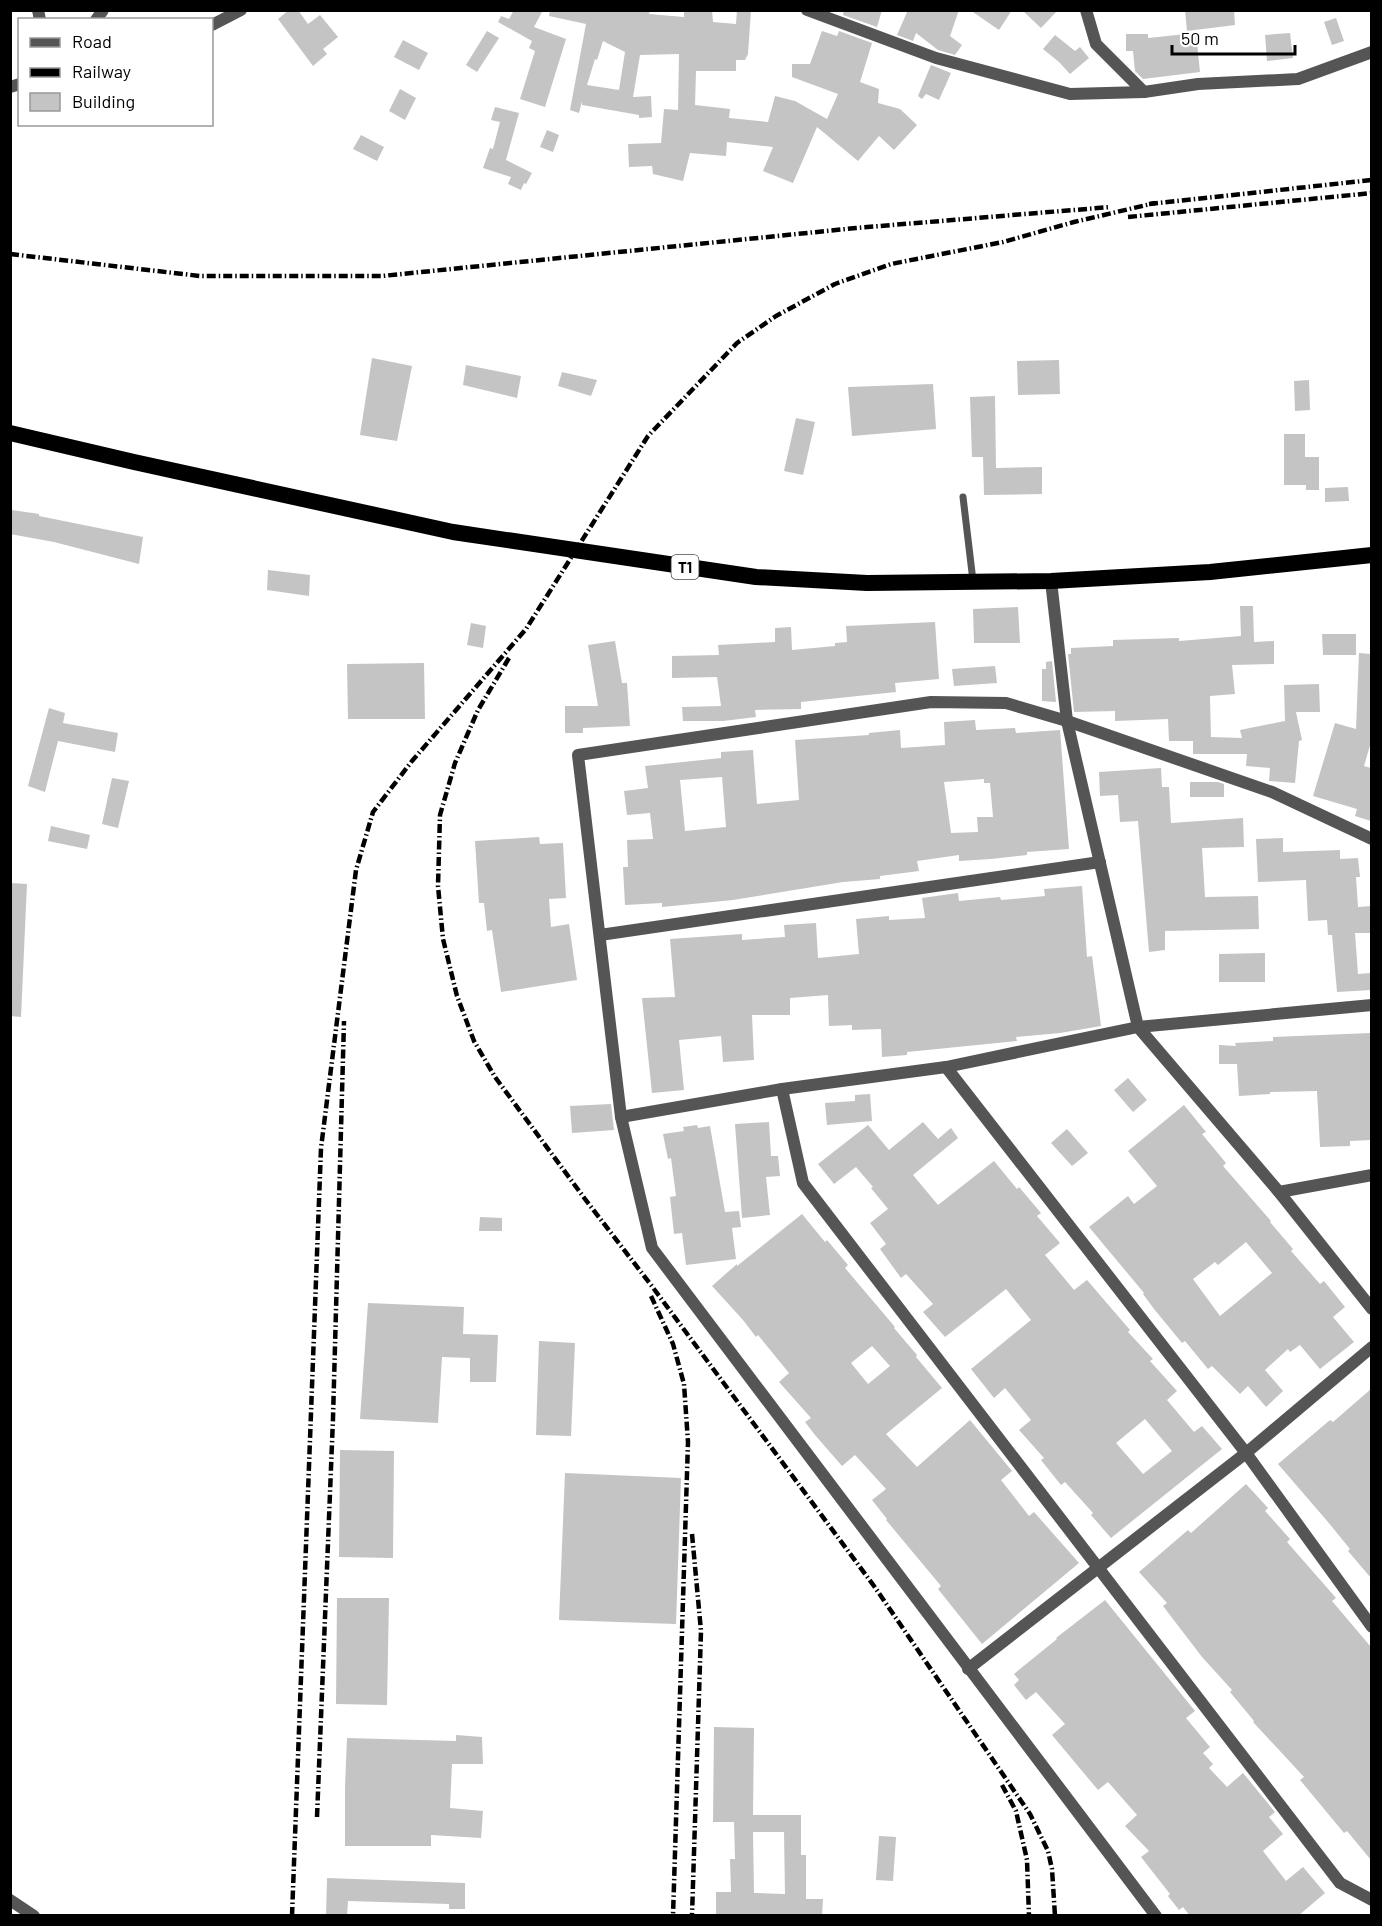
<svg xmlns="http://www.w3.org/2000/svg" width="1382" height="1926" viewBox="0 0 1382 1926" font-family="Barlow,sans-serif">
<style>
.building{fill:#c4c4c4;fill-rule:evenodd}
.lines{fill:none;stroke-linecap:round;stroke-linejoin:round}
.service{stroke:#555;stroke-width:7}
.minor{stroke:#555;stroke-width:12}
.tertiary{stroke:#555;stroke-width:12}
.trunk{stroke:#000;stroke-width:16}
.rail{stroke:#000;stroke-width:4.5;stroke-dasharray:9 3 1.5 3;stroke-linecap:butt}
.labels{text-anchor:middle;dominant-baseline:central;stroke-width:4.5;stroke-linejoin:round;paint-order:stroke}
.shield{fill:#fff;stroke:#4c4c4c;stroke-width:1.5}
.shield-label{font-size:15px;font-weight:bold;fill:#000}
</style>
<rect width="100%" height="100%" fill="#fff"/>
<g class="building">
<path d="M289,10h9l10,14 12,-9 18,22 -15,12 4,5 -14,12 -35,-47z"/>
<path d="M514,10h29l-9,17 32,12 -21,68 -25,-8 15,-48 -6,-3 3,-7 -34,-19 3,-6 8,3z"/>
<path d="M550,10h100l-1,4 35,3v-7h28l1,12 23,2 1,-14h14l-3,44 -3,6h-9v11h-40l-1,34 35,4 -1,9 39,4 7,-26 20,5 32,18 11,-25 -46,-17v-13h18l12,-33 15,5 2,-5 33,12 -12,39 19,7 -1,14 22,6 17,16 -23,25 -15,-14 -21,25 -41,-34 -24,56 -30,-12 10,-24 -46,-5 -1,14 -36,-3 -7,28 -30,-7 -1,-8 -23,1 -1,-23 33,-1 3,-34 14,1 1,-56 -39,1 -7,42 18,-1 1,21 -13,1v-3l-57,-10v-4l-3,12 -9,-3 16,-86 -37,-8zM603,41l22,11 -6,38 -32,-5 8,-26 2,1z"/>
<path d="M844,10h38l-5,17 -34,-12z"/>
<path d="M908,10h51l-9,26 12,9 -7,10 -17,-5 -22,-17 -3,8 -16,-6z"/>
<path d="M970,10h42l-13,20z"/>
<path d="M1022,10h36l-17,18z"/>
<path d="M1185,10h49l1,15 -48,6z"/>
<path d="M1336,18l8,23 -12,4 -8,-23z"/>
<path d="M487,31l12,7 -22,34 -11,-7z"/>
<path d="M1196,33l4,39 -57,7 -8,-8 -2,-20h-7v-17h22v4z"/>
<path d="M1290,33l3,25 -26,3 -2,-26z"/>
<path d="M1055,35l20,16 5,-4 9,11 -19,16 -11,-12 -16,-13z"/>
<path d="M403,40l25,13 -9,17 -25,-13z"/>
<path d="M931,65l20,8 -12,27 -13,-6 -4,5 -4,-3z"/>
<path d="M400,89l16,9 -11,22 -16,-9z"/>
<path d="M495,107l24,6 -13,47 26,13 -6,11 -2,-1 -3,7 -13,-6 3,-7 -28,-9 7,-20 3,1 7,-27 -9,-2z"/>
<path d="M547,130l12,5 -6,17 -13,-5z"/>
<path d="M361,135l23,12 -7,14 -24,-12z"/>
<path d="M372,358l40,8 -15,75 -37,-6z"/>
<path d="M1059,360l1,34 -42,1 -1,-34z"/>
<path d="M466,365l55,11 -4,22 -54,-13z"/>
<path d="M562,372l35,8 -6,16 -33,-10z"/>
<path d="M1309,380l1,30 -15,1 -1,-30z"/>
<path d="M933,384l3,45 -84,7 -4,-49z"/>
<path d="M995,396l1,72 46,-1v27l-58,1 -1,-38h-11l-2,-60z"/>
<path d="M796,418l19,4 -12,53 -19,-4z"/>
<path d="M1284,434h21v23h14v33h-13v-5h-22z"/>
<path d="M1348,487l1,14 -24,1v-14z"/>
<path d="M12,510l27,4v2l104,21 -4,27 -85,-22 -44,-8z"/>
<path d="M268,570l42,5 -1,21 -42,-6z"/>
<path d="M1240,606h13l1,36 20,-1v23l-42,1 3,29 -25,2 1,41 31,1 -2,-8 45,-9 -1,-36 35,-1 1,28h-24l6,28 -3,1 -4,42 -26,-2 1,-13 -24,-2 1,-12h-54v-13h-24l-1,-22 -53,2v-10l-41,1 -6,-58h3v-6l42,-2v-6l66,-2v3l62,-5z"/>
<path d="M1018,607l2,36h-46l-1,-34z"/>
<path d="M935,622l4,57 -44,4 1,9 -95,10v7l-46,1 1,7 -33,4h-40l-1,-14 39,-1 -4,-29 -45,1v-22l47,-1 -1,-10 57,-3v-14l16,-1 1,23 43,-4v-3l12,-1 -1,-16z"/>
<path d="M471,623l15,3 -3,22 -16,-3z"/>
<path d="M1322,634h34v21h-33z"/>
<path d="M615,641l7,42h5l3,43 -47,2v5h-18v-27h33l-10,-61z"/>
<path d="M1359,653l12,1v88l-7,24 7,2v53l-16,-5 2,-7 -44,-13 22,-73 21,6z"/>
<path d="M1052,661l4,41 -14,-1v-32h4v-7z"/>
<path d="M424,663l1,56h-77l-1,-55z"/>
<path d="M995,666l2,17 -43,3 -2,-17z"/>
<path d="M49,708l16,5 -2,10 55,10 -3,19 -57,-11 -13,51 -17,-6z"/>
<path d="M975,720l1,10 39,-2 1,5 44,-3 9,119 -42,3v3l-36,4 -32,2v-6l-42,6 2,10 -39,5v3l-37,3 -110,18 -71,7v-4l-37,2 -2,-38h5l-1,-27 26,-1 -3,-26 -23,2 -3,-24 24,-3 -3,-22 76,-8v-6l32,-2 4,54 42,-4 -4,-60 74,-5v-2l31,-3 1,18 44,-3 -1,-23zM722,777l4,50 -41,4 -5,-51zM984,779v4h6l3,34h-16l1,15 -27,1 -7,-51z"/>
<path d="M1161,768l1,19h7l2,36 72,-5 1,29 -42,1 3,49 53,-1 1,33 -94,2v19l-16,2 -11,-131 -18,1 -2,-27 -18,1 -1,-24z"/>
<path d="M112,778l17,3 -11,47 -16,-4z"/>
<path d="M1190,782h28l6,2v13h-34z"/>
<path d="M51,826l39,9 -3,14 -39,-8z"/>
<path d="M539,837l1,7 23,-1 3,55 -17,1 2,28 18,-3 8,56 -76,12 -9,-62 -5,1 -3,-28h-5l-4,-62z"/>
<path d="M1283,838v14l57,-2v9l18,-1 2,19h-4l2,30 13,-1v27h-16l3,41 13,-1v17l-34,2 -5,-57h-4l-1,-15 -19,1 -2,-41 -48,2 -2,-43z"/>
<path d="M10,883l17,1 -6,133 -11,-1z"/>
<path d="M1082,886l5,71 5,-1 9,70 -41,7 -44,4 1,4 -110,11v3l-25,2 -1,-28 -29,1v-5l-23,1 -1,-31 -38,3v17h-38l2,45 -31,2 -2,-26 -42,4 5,50 -32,3 -10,-95 33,-1 -5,-58 72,-5v6l43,-3 -1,-12 32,-2 2,35 41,-4 -3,-35 33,-3v4l36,-2 -3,-20 36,-5 1,8 41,-4 1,3 44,-4 -1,-7z"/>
<path d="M1265,953v29h-46v-28z"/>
<path d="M1371,1033v107l-21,1v5l-30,1 -3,-56 -47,1v2l-31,2 -2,-32h-18v-19l17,1 -1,-3 38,-2v-4z"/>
<path d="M1128,1078l19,22 -14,12 -19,-22z"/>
<path d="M870,1094l2,27 -45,4 -2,-22 30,-2v-6z"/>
<path d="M611,1104l3,26 -42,3 -2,-27z"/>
<path d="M1184,1105l22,27 -4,2 24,29 -3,3 48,55 -1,1 23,27 -2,2 29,33 4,-3 21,26 -12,10 21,25 -34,27 -20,-24 -10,7 -2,-3 -23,21 18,21 -17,16 -18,-21 -8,8 -28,-28 -4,3 -23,-28 -3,2 -28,-34 -11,-15 1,-1 -55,-66 39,-31 6,8 23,-18 -29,-35zM1246,1242l26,31 -52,43 -27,-37 22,-17 3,3z"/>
<path d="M769,1122l2,34h7l2,20 -14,1 4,38 -28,3 -7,-94z"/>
<path d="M923,1122l15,17 13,-11 7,10 -45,37 25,30 56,-44 23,28 2,-2 22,26 -4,3 23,27 -15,12 29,35 13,-10 43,50 -2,2 25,27 -3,2 27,30 -10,9 27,32 8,-6 20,23 -111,89 -20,-23 2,-2 -28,-31 -4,3 -20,-25 3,-2 -25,-28 12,-10 -26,-32 -11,10 -23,-29 60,-49 -25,-31 -61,48 -22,-25 10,-8 -27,-30 -5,4 -21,-29 6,-5 -16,-21 18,-14 -17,-21 2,-1 -17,-20 -22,17 -16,-20 50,-39 21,25zM1145,1419l27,32 -29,23 -27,-31z"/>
<path d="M697,1125l1,3 12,-2 15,86 14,-1 2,16 -9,1 4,31 -50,6 -4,-32 -8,1 -4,-37 6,-1 -5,-38 -3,1 -5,-25 21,-3 -1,-4z"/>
<path d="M1067,1129l21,24 -16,13 -21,-23z"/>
<path d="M802,1214l23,28 2,-2 21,25 -3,3 50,59 -1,1 23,27 -1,2 26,31 -56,46 31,33 53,-47 42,51 -11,9 28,36 5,-4 45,51 -97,81 -44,-55 3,-3 -55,-66 1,-1 -15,-19 14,-11 -31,-34 -13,11 -27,-31 -10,-13 6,-4 -32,-36 10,-9 -31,-38 -2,2 -13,-17 -31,-34 25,-22v2zM872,1346l18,20 -22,18 -17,-21z"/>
<path d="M480,1217l22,1v13h-23z"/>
<path d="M368,1303l96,4 -1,27 35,1 -2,47h-26v-24l-28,-1 -4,66 -78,-4z"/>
<path d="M539,1341l36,2 -4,93 -35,-1z"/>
<path d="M1371,1389v189l-23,-27 2,-2 -22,-27 -50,-58 52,-44 3,2z"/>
<path d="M340,1450l54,1 -1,107 -54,-1z"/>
<path d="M565,1473l116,5 -5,146 -117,-4z"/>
<path d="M1246,1484l22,24 -3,3 25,28 -3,3 49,56 -4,3 39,46v213l-24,-29 -3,2 -44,-53 4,-3 -51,-55 1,-1 -24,-29 2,-2 -30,-33 -39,-51 4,-3 -28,-31 49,-42 3,3z"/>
<path d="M337,1598h52l-2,107 -51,-1z"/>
<path d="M1105,1600l90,111 -9,7 24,29 -7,6 10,11 -4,4 18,19 16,-14 32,39 -6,5 14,17 -20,17 23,30 17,-14 22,26 -27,23h-108l-7,-9 -4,3 -11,-14 2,-2 -29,-37 8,-6 -24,-25 12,-11 -29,-33 -10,8 -46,-55 13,-11 -29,-32 -10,8 -12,-15 5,-5 -5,-6 43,-35 -1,-1z"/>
<path d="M714,1727l40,1 -1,87h48v40h5v44h17l-1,17h-106v-24h15l-1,-33h5l-1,-37h-21zM753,1832h31l1,62 -31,-1z"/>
<path d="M456,1735l26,2 1,27h-31l-2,44 33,3 -2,27 -50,-3v11h-86v-59l2,-49 109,3z"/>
<path d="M879,1836l17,1 -3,44 -17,-1z"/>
<path d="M327,1878l138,5v26h-16v-5l-101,-3 -1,15h-21z"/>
</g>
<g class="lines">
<path class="service" d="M963,497l10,84"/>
<g class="minor">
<path d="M38,10l2,10"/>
<path d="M807,10l129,48 134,36 74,-2 54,-8 100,-5 74,-27"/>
<path d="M1086,10l10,34 48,48"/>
<path d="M96,20l7,-10"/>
<path d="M212,25l29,-15"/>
<path d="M10,87l10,-3"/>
<path d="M1051,581l16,140 71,306 141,165 93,117"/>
<path d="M1067,721l-61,-18 -75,-1 -353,53 43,362 31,131 504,668"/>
<path d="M600,935l500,-73"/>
<path d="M946,1067l300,386 126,174"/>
<path d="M782,1089l21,94 537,700 32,17"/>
<path d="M621,1117l161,-28 164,-22 192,-40 234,-22"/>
<path d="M1279,1192l93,-17"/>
<path d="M968,1669l278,-216 126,-106"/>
</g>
<g class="tertiary">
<path d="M1067,721l205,71 100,47"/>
<path d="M10,1900l24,16"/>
</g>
<path class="trunk" d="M10,433l124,29 319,70 303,45 111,6 184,-2 159,-9 162,-17"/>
<g class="rail">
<path d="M1149,204l223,-24"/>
<path d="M1128,217l244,-24"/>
<path d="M10,254l190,22h182l474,-48 254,-21"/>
<path d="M509,658l-31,52 -23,53 -15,52 -2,71 5,53 14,57 17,45 21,36 90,122 66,86 223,301 156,228 18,37 4,18 3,47"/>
<path d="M651,1296l22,48 11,40 4,58 -15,474"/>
<path d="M692,1534l9,97 -9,285"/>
<path d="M1002,1785l14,26 11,49 2,56"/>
<path d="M317,1817l16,-399 11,-397"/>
<path d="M292,1916l29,-768 35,-278 17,-58 39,-51 114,-132 122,-193 89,-93 39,-27 59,-32 56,-20 112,-22 71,-20 81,-19"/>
</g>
</g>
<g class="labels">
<rect class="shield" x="671.5" y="555" width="27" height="24" rx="4.5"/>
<g class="shield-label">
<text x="685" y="567">T1</text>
</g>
</g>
<rect width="1382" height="1926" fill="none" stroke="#000000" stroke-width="24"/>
<rect x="18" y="18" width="195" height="108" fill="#ffffff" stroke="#999999" stroke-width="1.5"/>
<rect x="30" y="38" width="30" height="9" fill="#555555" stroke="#999999" stroke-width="1.5"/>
<text x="72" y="48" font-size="18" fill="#000000">Road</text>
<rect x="30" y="68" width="30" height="9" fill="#000000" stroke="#999999" stroke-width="1.5"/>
<text x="72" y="78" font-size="18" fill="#000000">Railway</text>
<rect x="30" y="93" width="30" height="18" fill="#c4c4c4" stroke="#999999" stroke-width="1.5"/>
<text x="72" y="108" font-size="18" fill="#000000">Building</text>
<path d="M1172 45v9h123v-9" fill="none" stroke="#000000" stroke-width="3"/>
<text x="1181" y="45" font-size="18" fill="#000000" stroke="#ffffff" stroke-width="4.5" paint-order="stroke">50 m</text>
</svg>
